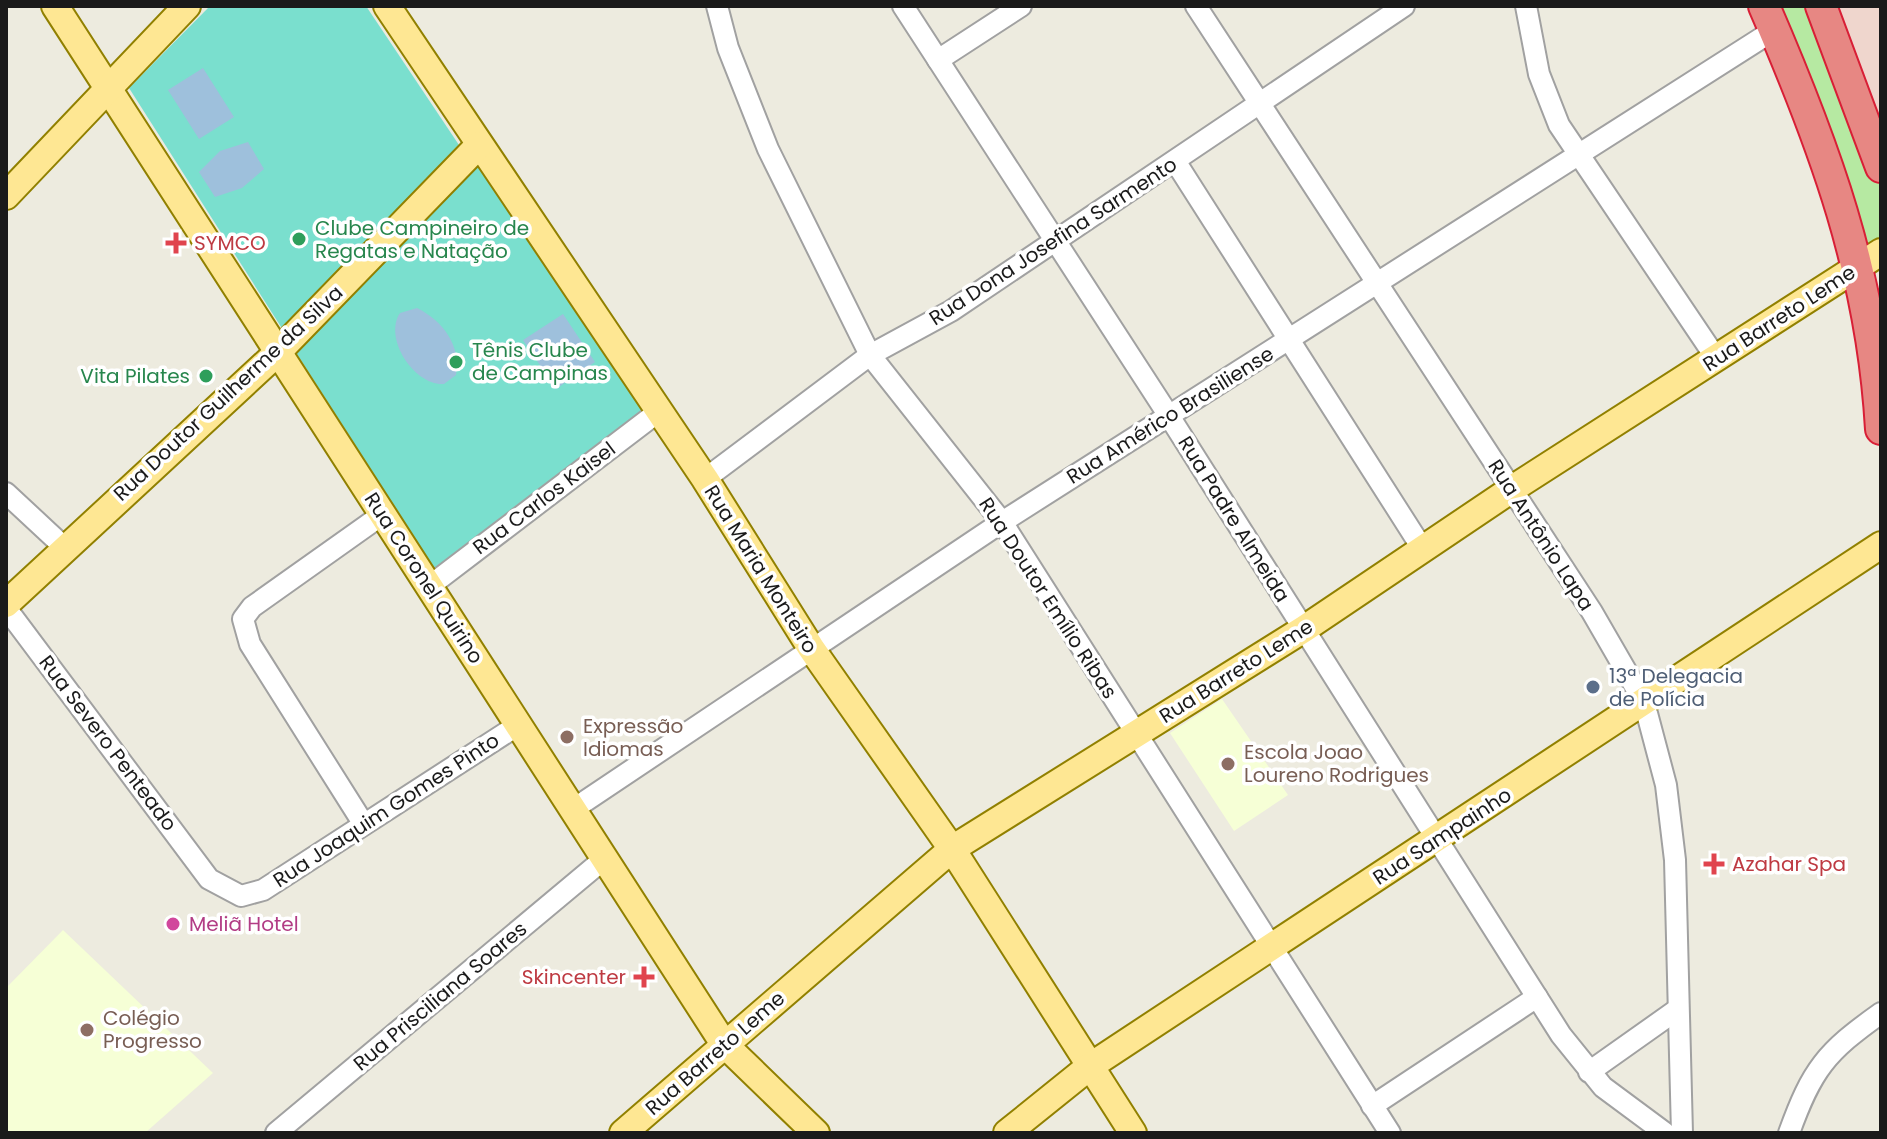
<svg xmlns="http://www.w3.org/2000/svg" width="1887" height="1139" viewBox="0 0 1887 1139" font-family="Poppins,sans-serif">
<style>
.commercial{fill:#efd6cd}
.education{fill:#f6ffd6}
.grass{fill:#b6e9a2}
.pitch{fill:#7adfce}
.water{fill:#9ec0dc}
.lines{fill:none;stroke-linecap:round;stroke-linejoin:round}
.minor-casing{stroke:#a1a1a1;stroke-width:24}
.major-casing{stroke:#918000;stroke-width:30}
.highway-casing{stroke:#d81f36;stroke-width:34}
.minor{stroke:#fff;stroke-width:20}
.major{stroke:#fee793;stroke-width:26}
.highway{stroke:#e78783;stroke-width:30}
.leisure-dot{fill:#2e9e5b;stroke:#fff;stroke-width:3}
.health-dot{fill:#e0444e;stroke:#fff;stroke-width:3}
.service-dot{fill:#5c6f8a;stroke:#fff;stroke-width:3}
.education-dot{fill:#8d6e63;stroke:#fff;stroke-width:3}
.hotel-dot{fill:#d1479c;stroke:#fff;stroke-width:3}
.labels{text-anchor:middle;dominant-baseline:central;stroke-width:7;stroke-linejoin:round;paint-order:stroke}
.leisure-label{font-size:20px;fill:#27864d;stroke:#fff;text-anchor:start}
.street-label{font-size:20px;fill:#1a1a1a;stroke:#fff}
.health-label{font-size:20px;fill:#be3a42;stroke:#fff;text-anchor:start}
.service-label{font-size:20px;fill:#4e5e75;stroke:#fff;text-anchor:start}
.education-label{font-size:20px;fill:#785e54;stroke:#fff;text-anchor:start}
.hotel-label{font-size:20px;fill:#b23c85;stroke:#fff;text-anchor:start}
</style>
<rect width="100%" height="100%" fill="#edebdf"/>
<path class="commercial" d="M1833,6h48v131z"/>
<g class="education">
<path d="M1222,699l66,96 -54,36 -64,-98z"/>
<path d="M63,930l150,143 -68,60h-139v-145z"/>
</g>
<path class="grass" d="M1772,6h41l26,60 42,122v56l-17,10z"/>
<g class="pitch">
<path d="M210,6h156l95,142 -178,182 -154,-242z"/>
<path d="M477,164l166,248 -207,159 -141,-220z"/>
</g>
<g class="water">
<path d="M203,68l31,49 -35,22 -31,-49z"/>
<path d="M248,142l16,27 -22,19 -27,9 -16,-25 21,-21z"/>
<path d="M417,308c26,13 44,37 39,67l-12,9c-30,2 -61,-46 -44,-71z"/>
<path d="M563,314l32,48 -39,27 -33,-49z"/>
</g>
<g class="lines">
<g class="minor-casing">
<g id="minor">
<path d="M717,6l11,42 40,101 102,206 132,167 388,611"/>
<path d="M903,6l266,410 392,619 42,52 62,46"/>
<path d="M1196,6l396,606 52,90 22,83 9,75 7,273"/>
<path d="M1526,6l13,68 20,51 157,233"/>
<path d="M938,60l83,-54"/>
<path d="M1175,161l247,387"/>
<path d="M705,479l165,-124 81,-44 453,-305"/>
<path d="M6,493l58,54"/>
<path d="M431,585l227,-173"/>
<path d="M6,608l203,271 32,17 22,-6 255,-165"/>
<path d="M572,810l430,-288 772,-492"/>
<path d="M363,823l-113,-179 -7,-25 9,-12 131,-93"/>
<path d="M1589,1072l89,-63"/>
<path d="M1372,1106l165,-109"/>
<path d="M276,1133l328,-274"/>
<path d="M1789,1133c23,-64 37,-81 92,-120"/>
</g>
</g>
<g class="major-casing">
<g id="major">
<path d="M55,6l669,1038 92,89"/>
<path d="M387,6l318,473 106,169 141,201 181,284"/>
<path d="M6,196l181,-190"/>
<path d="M6,604l270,-250 203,-209"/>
<path d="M623,1133l329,-284 352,-220 208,-140 369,-237"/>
<path d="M1007,1133l82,-66 792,-522"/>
</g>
</g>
<g class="highway-casing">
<g id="highway">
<path d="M1764,6c61,141 108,268 117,423"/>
<path d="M1821,6l60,161"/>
</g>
</g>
<use href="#minor" class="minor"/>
<use href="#major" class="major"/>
<use href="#highway" class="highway"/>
</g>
<g class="leisure-dot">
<circle cx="299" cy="239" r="8"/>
<circle cx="456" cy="362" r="8"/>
<circle cx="206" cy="376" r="8"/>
</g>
<g class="health-dot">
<path d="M172 231h8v8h8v8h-8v8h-8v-8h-8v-8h8z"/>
<path d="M1710 852h8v8h8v8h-8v8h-8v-8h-8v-8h8z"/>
<path d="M640 965h8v8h8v8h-8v8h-8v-8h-8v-8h8z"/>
</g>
<circle class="service-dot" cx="1593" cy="687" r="8"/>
<g class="education-dot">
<circle cx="567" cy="737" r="8"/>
<circle cx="1228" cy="764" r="8"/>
<circle cx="87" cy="1030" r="8"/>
</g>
<circle class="hotel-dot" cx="173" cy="924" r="8"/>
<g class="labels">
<g class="leisure-label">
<text x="315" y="228">Clube Campineiro de<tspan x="315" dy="23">Regatas e Natação</tspan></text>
<text x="472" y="350">Tênis Clube<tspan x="472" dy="23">de Campinas</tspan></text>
<text x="190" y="376" text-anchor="end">Vita Pilates</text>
</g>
<g class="street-label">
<text transform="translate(1053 241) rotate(-33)">Rua Dona Josefina Sarmento</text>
<text transform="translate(1779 318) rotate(-33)">Rua Barreto Leme</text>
<text transform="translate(228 393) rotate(-43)">Rua Doutor Guilherme da Silva</text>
<text transform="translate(1170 415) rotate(-32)">Rua Américo Brasiliense</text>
<text transform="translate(544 498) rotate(-37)">Rua Carlos Kaisel</text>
<text transform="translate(1234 519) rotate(58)">Rua Padre Almeida</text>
<text transform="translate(1541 535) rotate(57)">Rua Antônio Lapa</text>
<text transform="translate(761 569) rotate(58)">Rua Maria Monteiro</text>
<text transform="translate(424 578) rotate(57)">Rua Coronel Quirino</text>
<text transform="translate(1048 598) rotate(57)">Rua Doutor Emílio Ribas</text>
<text transform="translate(1236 671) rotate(-32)">Rua Barreto Leme</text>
<text transform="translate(108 743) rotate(53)">Rua Severo Penteado</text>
<text transform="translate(386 810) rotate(-33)">Rua Joaquim Gomes Pinto</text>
<text transform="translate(1442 836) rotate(-33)">Rua Sampainho</text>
<text transform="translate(440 996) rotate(-40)">Rua Prisciliana Soares</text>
<text transform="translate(715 1053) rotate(-41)">Rua Barreto Leme</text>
</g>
<g class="health-label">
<text x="194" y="243">SYMCO</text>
<text x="1732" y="864">Azahar Spa</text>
<text x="626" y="977" text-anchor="end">Skincenter</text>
</g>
<g class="service-label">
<text x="1609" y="676">13ª Delegacia<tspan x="1609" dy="23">de Polícia</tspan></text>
</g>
<g class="education-label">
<text x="583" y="726">Expressão<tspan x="583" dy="23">Idiomas</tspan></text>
<text x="1244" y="752">Escola Joao<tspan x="1244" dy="23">Loureno Rodrigues</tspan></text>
<text x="103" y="1018">Colégio<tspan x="103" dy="23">Progresso</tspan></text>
</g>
<g class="hotel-label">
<text x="189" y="924">Meliã Hotel</text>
</g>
</g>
<rect width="1887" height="1139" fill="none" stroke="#1a1a1a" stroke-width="16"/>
</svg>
